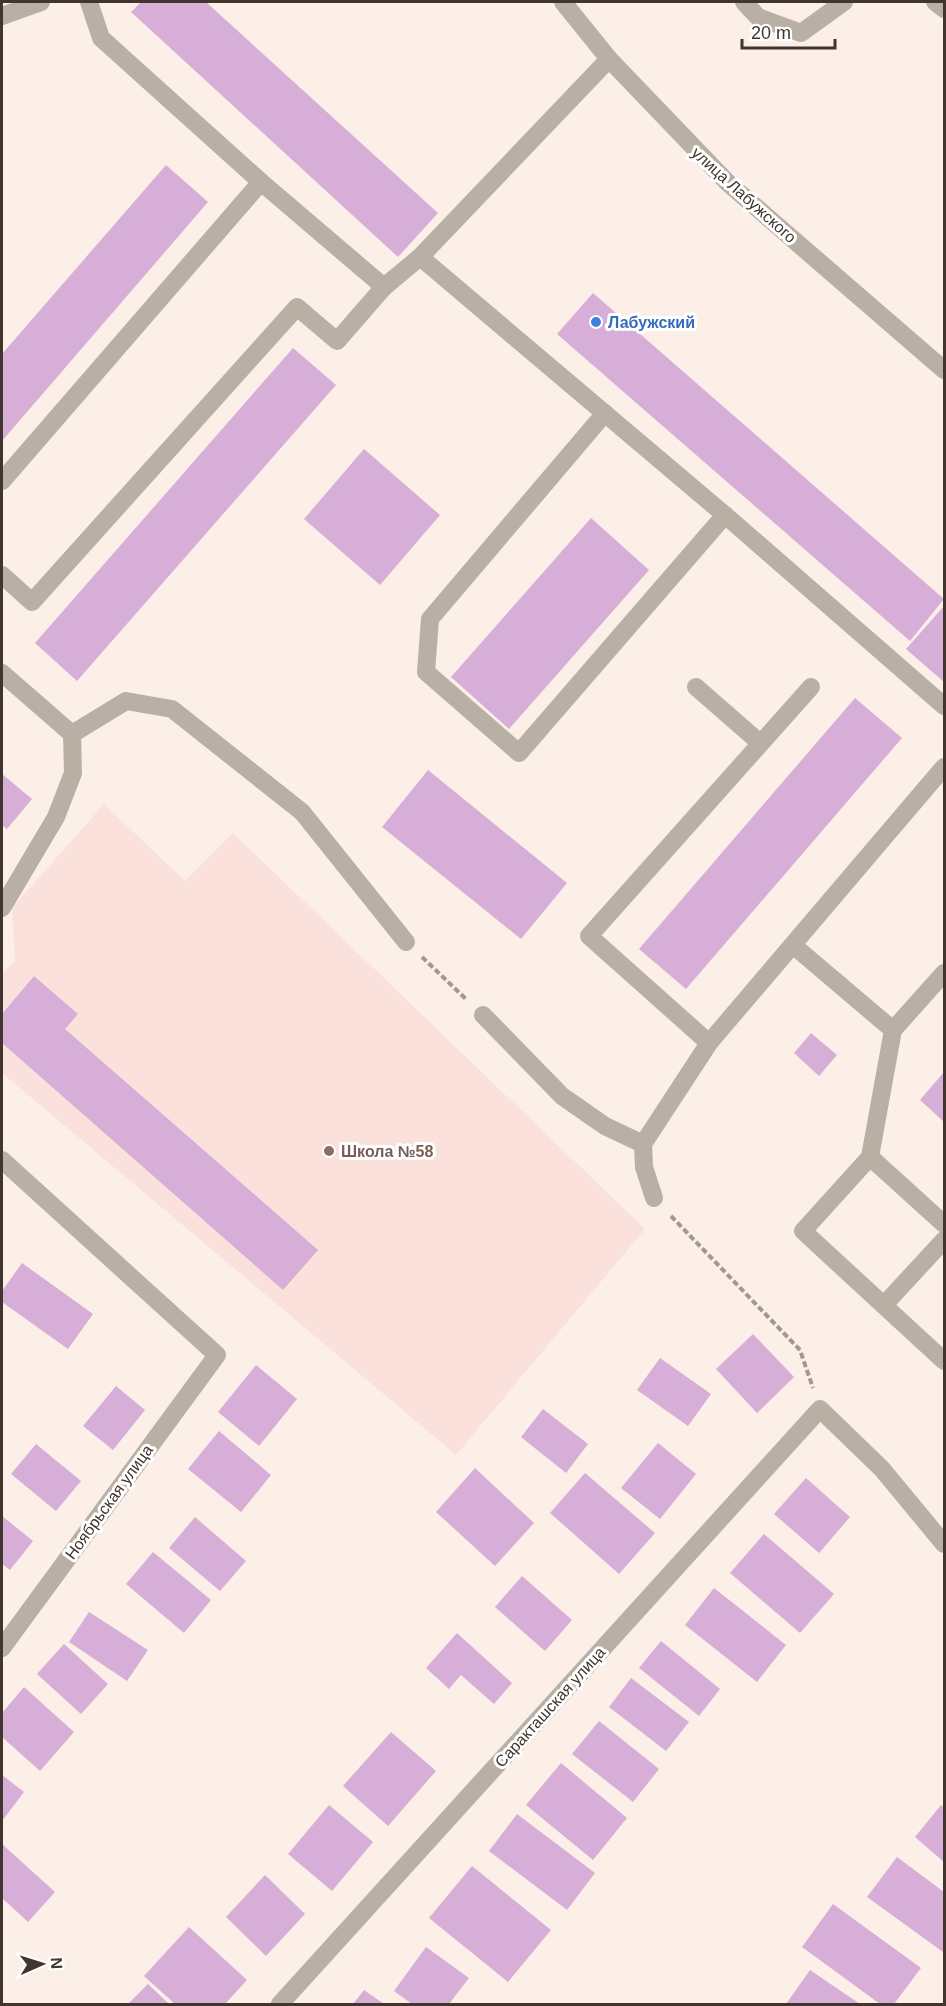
<svg xmlns="http://www.w3.org/2000/svg" width="946" height="2006" viewBox="0 0 946 2006" font-family="Helvetica,sans-serif">
<style>
.education{fill:#fbe1dc}
.building{fill:#d7aed8}
.lines{fill:none;stroke-linecap:round;stroke-linejoin:round}
.path{stroke:#a39790;stroke-width:4;stroke-dasharray:6 3;stroke-linecap:butt}
.minor{stroke:#b9b0a5;stroke-width:18}
.shop-dot{fill:#3f7fe0;stroke:#fff;stroke-width:2}
.education-dot{fill:#8d6e63;stroke:#fff;stroke-width:2}
.labels{text-anchor:middle;dominant-baseline:central;stroke-width:6;stroke-linejoin:round;paint-order:stroke}
.street-label{font-size:16px;fill:#41352e;stroke:#fff}
.shop-label{font-size:16px;font-weight:bold;fill:#366cbe;stroke:#fff;text-anchor:start}
.education-label{font-size:16px;font-weight:bold;fill:#785e54;stroke:#fff;text-anchor:start}
</style>
<rect width="100%" height="100%" fill="#fbefe7"/>
<path class="education" d="M104,804l81,77 48,-48 412,396 -189,226 -454,-382v-98l13,-15 -3,-52z"/>
<g class="building">
<path d="M141,2h65l232,211 -40,44 -267,-245z"/>
<path d="M166,165l42,37 -206,239v-87z"/>
<path d="M593,293l351,306 -34,42 -353,-307z"/>
<path d="M293,348l43,37 -259,296 -42,-38z"/>
<path d="M364,449l76,66 -60,70 -76,-66z"/>
<path d="M591,518l58,52 -140,159 -58,-52z"/>
<path d="M944,606v76l-38,-33z"/>
<path d="M855,698l47,40 -216,251 -47,-40z"/>
<path d="M428,770l139,113 -46,56 -139,-112z"/>
<path d="M2,774l30,25 -25,30 -5,-4z"/>
<path d="M34,976l44,38 -13,15 253,221 -35,40 -281,-247v-29z"/>
<path d="M811,1033l26,22 -18,21 -25,-23z"/>
<path d="M944,1072v50l-24,-22z"/>
<path d="M22,1263l71,51 -25,35 -66,-47v-11z"/>
<path d="M753,1334l41,43 -37,36 -41,-44z"/>
<path d="M660,1358l51,36 -23,32 -51,-36z"/>
<path d="M256,1365l41,34 -38,47 -41,-34z"/>
<path d="M116,1386l29,24 -32,40 -30,-24z"/>
<path d="M543,1409l45,35 -22,29 -45,-36z"/>
<path d="M219,1431l52,44 -30,37 -53,-43z"/>
<path d="M658,1443l38,31 -36,45 -39,-31z"/>
<path d="M36,1444l45,37 -25,30 -45,-37z"/>
<path d="M475,1468l59,55 -39,43 -59,-54z"/>
<path d="M585,1473l70,60 -36,41 -69,-61z"/>
<path d="M806,1478l44,39 -31,36 -45,-39z"/>
<path d="M2,1516l31,25 -23,29 -8,-6z"/>
<path d="M195,1517l51,44 -26,30 -51,-43z"/>
<path d="M764,1534l70,60 -34,39 -70,-60z"/>
<path d="M153,1552l58,48 -27,33 -58,-49z"/>
<path d="M522,1576l50,44 -27,31 -50,-44z"/>
<path d="M714,1588l72,57 -29,37 -72,-57z"/>
<path d="M89,1612l59,38 -21,31 -58,-39z"/>
<path d="M457,1633l55,50 -18,21 -33,-29 -12,14 -23,-21z"/>
<path d="M661,1641l59,48 -21,27 -60,-48z"/>
<path d="M64,1644l44,40 -27,30 -44,-40z"/>
<path d="M631,1678l58,44 -23,29 -57,-44z"/>
<path d="M24,1687l50,45 -34,39 -38,-34v-24z"/>
<path d="M599,1721l60,48 -26,33 -61,-48z"/>
<path d="M391,1732l45,39 -48,55 -45,-40z"/>
<path d="M561,1763l66,55 -34,42 -67,-55z"/>
<path d="M2,1775l22,17 -22,29z"/>
<path d="M329,1805l44,37 -41,49 -44,-37z"/>
<path d="M941,1805l3,3v54l-29,-25z"/>
<path d="M517,1814l78,59 -28,37 -78,-59z"/>
<path d="M2,1844l53,48 -27,30 -26,-24z"/>
<path d="M897,1857l47,35 -1,60 -76,-55z"/>
<path d="M472,1866l79,64 -43,52 -79,-64z"/>
<path d="M265,1875l40,39 -39,42 -40,-39z"/>
<path d="M833,1904l88,64 -27,36h-14l-78,-57z"/>
<path d="M189,1927l58,53 -22,24h-50l-31,-28z"/>
<path d="M426,1947l43,31 -20,26h-37l-18,-13z"/>
<path d="M810,1970l50,34h-74z"/>
<path d="M148,1984l21,20h-41z"/>
<path d="M364,1990l20,14h-31z"/>
</g>
<g class="lines">
<g class="path">
<path d="M422,957l45,43"/>
<path d="M671,1216l129,134 13,38"/>
</g>
<g class="minor">
<path d="M89,2l12,36 160,144"/>
<path d="M563,2l46,57 119,124 216,187"/>
<path d="M744,2l14,15 43,16 43,-31"/>
<path d="M935,2l9,7"/>
<path d="M2,16l39,-14"/>
<path d="M609,59l-189,198 305,258 219,191"/>
<path d="M605,413l-175,206 -4,53 93,81 206,-238"/>
<path d="M2,481l259,-299 123,105 36,-30"/>
<path d="M2,575l30,27 265,-295 40,34 47,-54"/>
<path d="M2,673l70,61"/>
<path d="M696,687l63,55"/>
<path d="M72,734l54,-33 46,8 130,103 104,130"/>
<path d="M2,908l54,-91 17,-44 -1,-39"/>
<path d="M794,946l99,84 51,-57"/>
<path d="M483,1015l79,81 43,30 38,18"/>
<path d="M893,1030l-23,127 -67,74 141,130"/>
<path d="M709,1043l-120,-107 222,-249"/>
<path d="M870,1157l74,67"/>
<path d="M2,1160l215,195 -215,293"/>
<path d="M654,1198l-10,-31 -1,-23 66,-101 235,-276"/>
<path d="M884,1305l60,-65"/>
<path d="M280,2004l540,-595 62,60 62,75"/>
</g>
</g>
<circle class="shop-dot" cx="596" cy="322" r="6"/>
<circle class="education-dot" cx="329" cy="1151" r="6"/>
<g class="labels">
<g class="street-label">
<text transform="translate(744 195) rotate(42)">улица Лабужского</text>
<text transform="translate(109 1502) rotate(-54)">Ноябрьская улица</text>
<text transform="translate(550 1707) rotate(-48)">Саракташская улица</text>
</g>
<g class="shop-label">
<text x="608" y="322">Лабужский</text>
</g>
<g class="education-label">
<text x="341" y="1151">Школа №58</text>
</g>
</g>
<rect width="946" height="2006" fill="none" stroke="#41352e" stroke-width="6"/>
<g transform="translate(42 1964) rotate(87)" stroke="#ffffff" stroke-width="4.5" paint-order="stroke">
<path d="M0-4.5L10 22L0 15L-10 22Z" fill="#41352e"/>
<text y="-9" font-size="16" font-weight="bold" text-anchor="middle" fill="#41352e">N</text>
</g>
<path d="M742 39v9h93v-9" fill="none" stroke="#41352e" stroke-width="3"/>
<text x="751" y="39" font-size="18" fill="#41352e" stroke="#ffffff" stroke-width="4.5" paint-order="stroke">20 m</text>
</svg>
